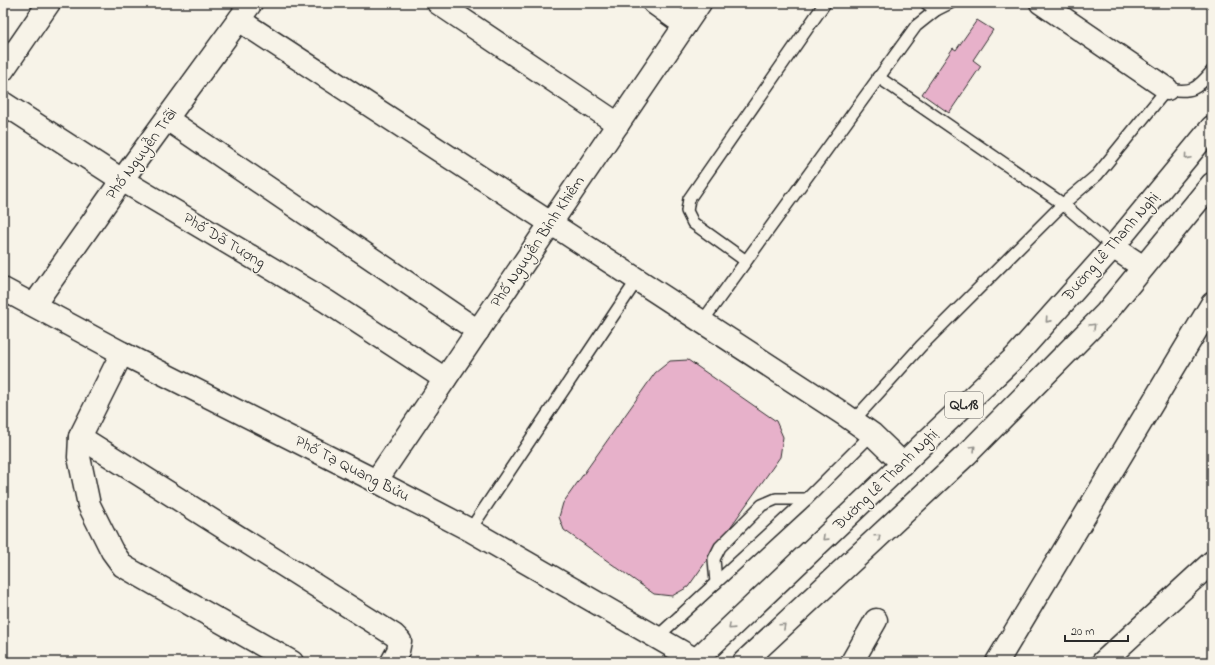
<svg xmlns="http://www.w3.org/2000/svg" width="1215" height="665" viewBox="0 0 1215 665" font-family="'Indie Flower',sans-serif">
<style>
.building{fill:#e7b1ca;stroke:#2b2b2b}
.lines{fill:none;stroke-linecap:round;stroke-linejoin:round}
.service-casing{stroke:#2b2b2b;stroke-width:14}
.minor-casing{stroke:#2b2b2b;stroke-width:25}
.trunk-casing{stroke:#2b2b2b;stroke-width:25}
.service{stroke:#f7f3e8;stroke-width:11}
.minor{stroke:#f7f3e8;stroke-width:22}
.trunk{stroke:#f7f3e8;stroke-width:22}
.oneway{stroke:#918f8a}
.labels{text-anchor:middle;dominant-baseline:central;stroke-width:3;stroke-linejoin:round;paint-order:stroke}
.shield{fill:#f7f3e8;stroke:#686764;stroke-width:1}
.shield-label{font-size:15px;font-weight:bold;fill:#2b2b2b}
.street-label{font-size:16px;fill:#2b2b2b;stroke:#f7f3e8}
</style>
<rect width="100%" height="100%" fill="#f7f3e8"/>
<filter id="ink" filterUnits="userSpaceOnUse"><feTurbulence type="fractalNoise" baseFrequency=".025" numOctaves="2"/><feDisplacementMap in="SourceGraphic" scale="8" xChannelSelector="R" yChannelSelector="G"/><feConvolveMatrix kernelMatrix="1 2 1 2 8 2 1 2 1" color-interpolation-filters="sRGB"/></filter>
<g filter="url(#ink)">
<g class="building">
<path d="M977,20l16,10 -20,30 8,6 -32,47 -27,-19 31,-46 3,2z"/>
<path d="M688,360l88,61 7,16 -3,20 -92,130 -16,9 -18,-2 -90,-64 -5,-13 4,-14 92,-130 15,-12z"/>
</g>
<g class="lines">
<g class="service-casing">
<g id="service">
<path d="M926,3l10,7"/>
<path d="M878,77l185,127 50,43"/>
<path d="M746,261l-53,-38 -6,-12 2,-12 136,-196"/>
<path d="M702,322l214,-296 20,-16 14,-7"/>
<path d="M853,421l68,-75 142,-142 34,-29 70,-86c25,4 29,1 45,-18"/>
<path d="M470,530l167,-250"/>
<path d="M716,583l-2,-24 6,-12 42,-42 14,-6h31"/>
<path d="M656,638l151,-139 65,-65"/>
</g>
</g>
<g class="minor-casing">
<g id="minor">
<path d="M438,3l180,121"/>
<path d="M654,3l31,22"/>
<path d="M1041,3l126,86"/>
<path d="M239,20l606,395 27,19 31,30"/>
<path d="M3,70l46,-67"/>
<path d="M3,103l119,77 204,121 119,78"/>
<path d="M167,119l311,212"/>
<path d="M3,289l119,64 254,128 94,49 226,130"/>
<path d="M34,305l88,-125 129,-177"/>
<path d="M122,353l-42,84 -1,20 10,48 23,46 11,15 169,96"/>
<path d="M80,437l314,198 6,6 -2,10 -6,11"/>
<path d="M376,481l324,-478"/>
<path d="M852,662l24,-42"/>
<path d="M997,662l215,-358"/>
<path d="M1103,662l109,-100"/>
</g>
</g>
<g class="trunk-casing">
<g id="trunk">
<path d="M1113,247l30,20"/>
<path d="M694,662l321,-305 98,-110 99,-120"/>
<path d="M744,662l223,-208 139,-141 106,-129"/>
</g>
</g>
<use href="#service" class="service"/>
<use href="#minor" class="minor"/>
<use href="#trunk" class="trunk"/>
</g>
<defs><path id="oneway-chevron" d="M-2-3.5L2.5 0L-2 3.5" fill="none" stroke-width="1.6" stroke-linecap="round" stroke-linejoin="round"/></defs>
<g class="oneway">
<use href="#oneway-chevron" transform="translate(1187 157) rotate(130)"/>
<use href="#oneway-chevron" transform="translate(1048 320) rotate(132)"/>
<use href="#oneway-chevron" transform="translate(1093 326) rotate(-45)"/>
<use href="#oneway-chevron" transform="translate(973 448) rotate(-45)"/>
<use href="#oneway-chevron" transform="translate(878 537) rotate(-43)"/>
<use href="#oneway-chevron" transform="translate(825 538) rotate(136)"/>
<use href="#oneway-chevron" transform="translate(783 626) rotate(-43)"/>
<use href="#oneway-chevron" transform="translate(731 627) rotate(136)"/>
</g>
</g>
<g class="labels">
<rect class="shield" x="945" y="392" width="38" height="26" rx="3"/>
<g class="shield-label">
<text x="964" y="405">QL.18</text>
</g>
<g class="street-label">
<text transform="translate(142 154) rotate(-54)">Phố Nguyễn Trãi</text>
<text transform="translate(224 241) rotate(31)">Phố Dã Tượng</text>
<text transform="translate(538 242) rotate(-56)">Phố Nguyễn Bỉnh Khiêm</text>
<text transform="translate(1111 247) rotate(-49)">Đường Lê Thanh Nghị</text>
<text transform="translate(352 469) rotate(27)">Phố Tạ Quang Bửu</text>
<text transform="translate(886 480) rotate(-44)">Đường Lê Thanh Nghị</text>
</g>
</g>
<rect width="1215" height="665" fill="none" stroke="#f7f3e8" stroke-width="16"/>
<rect x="8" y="8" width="1199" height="649" fill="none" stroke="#2b2b2b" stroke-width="1.5" filter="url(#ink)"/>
<path d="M1065 635v6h63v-6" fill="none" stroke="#2b2b2b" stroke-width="2"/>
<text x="1071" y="635" font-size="12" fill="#2b2b2b" stroke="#f7f3e8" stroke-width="3" paint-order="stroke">20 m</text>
</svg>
